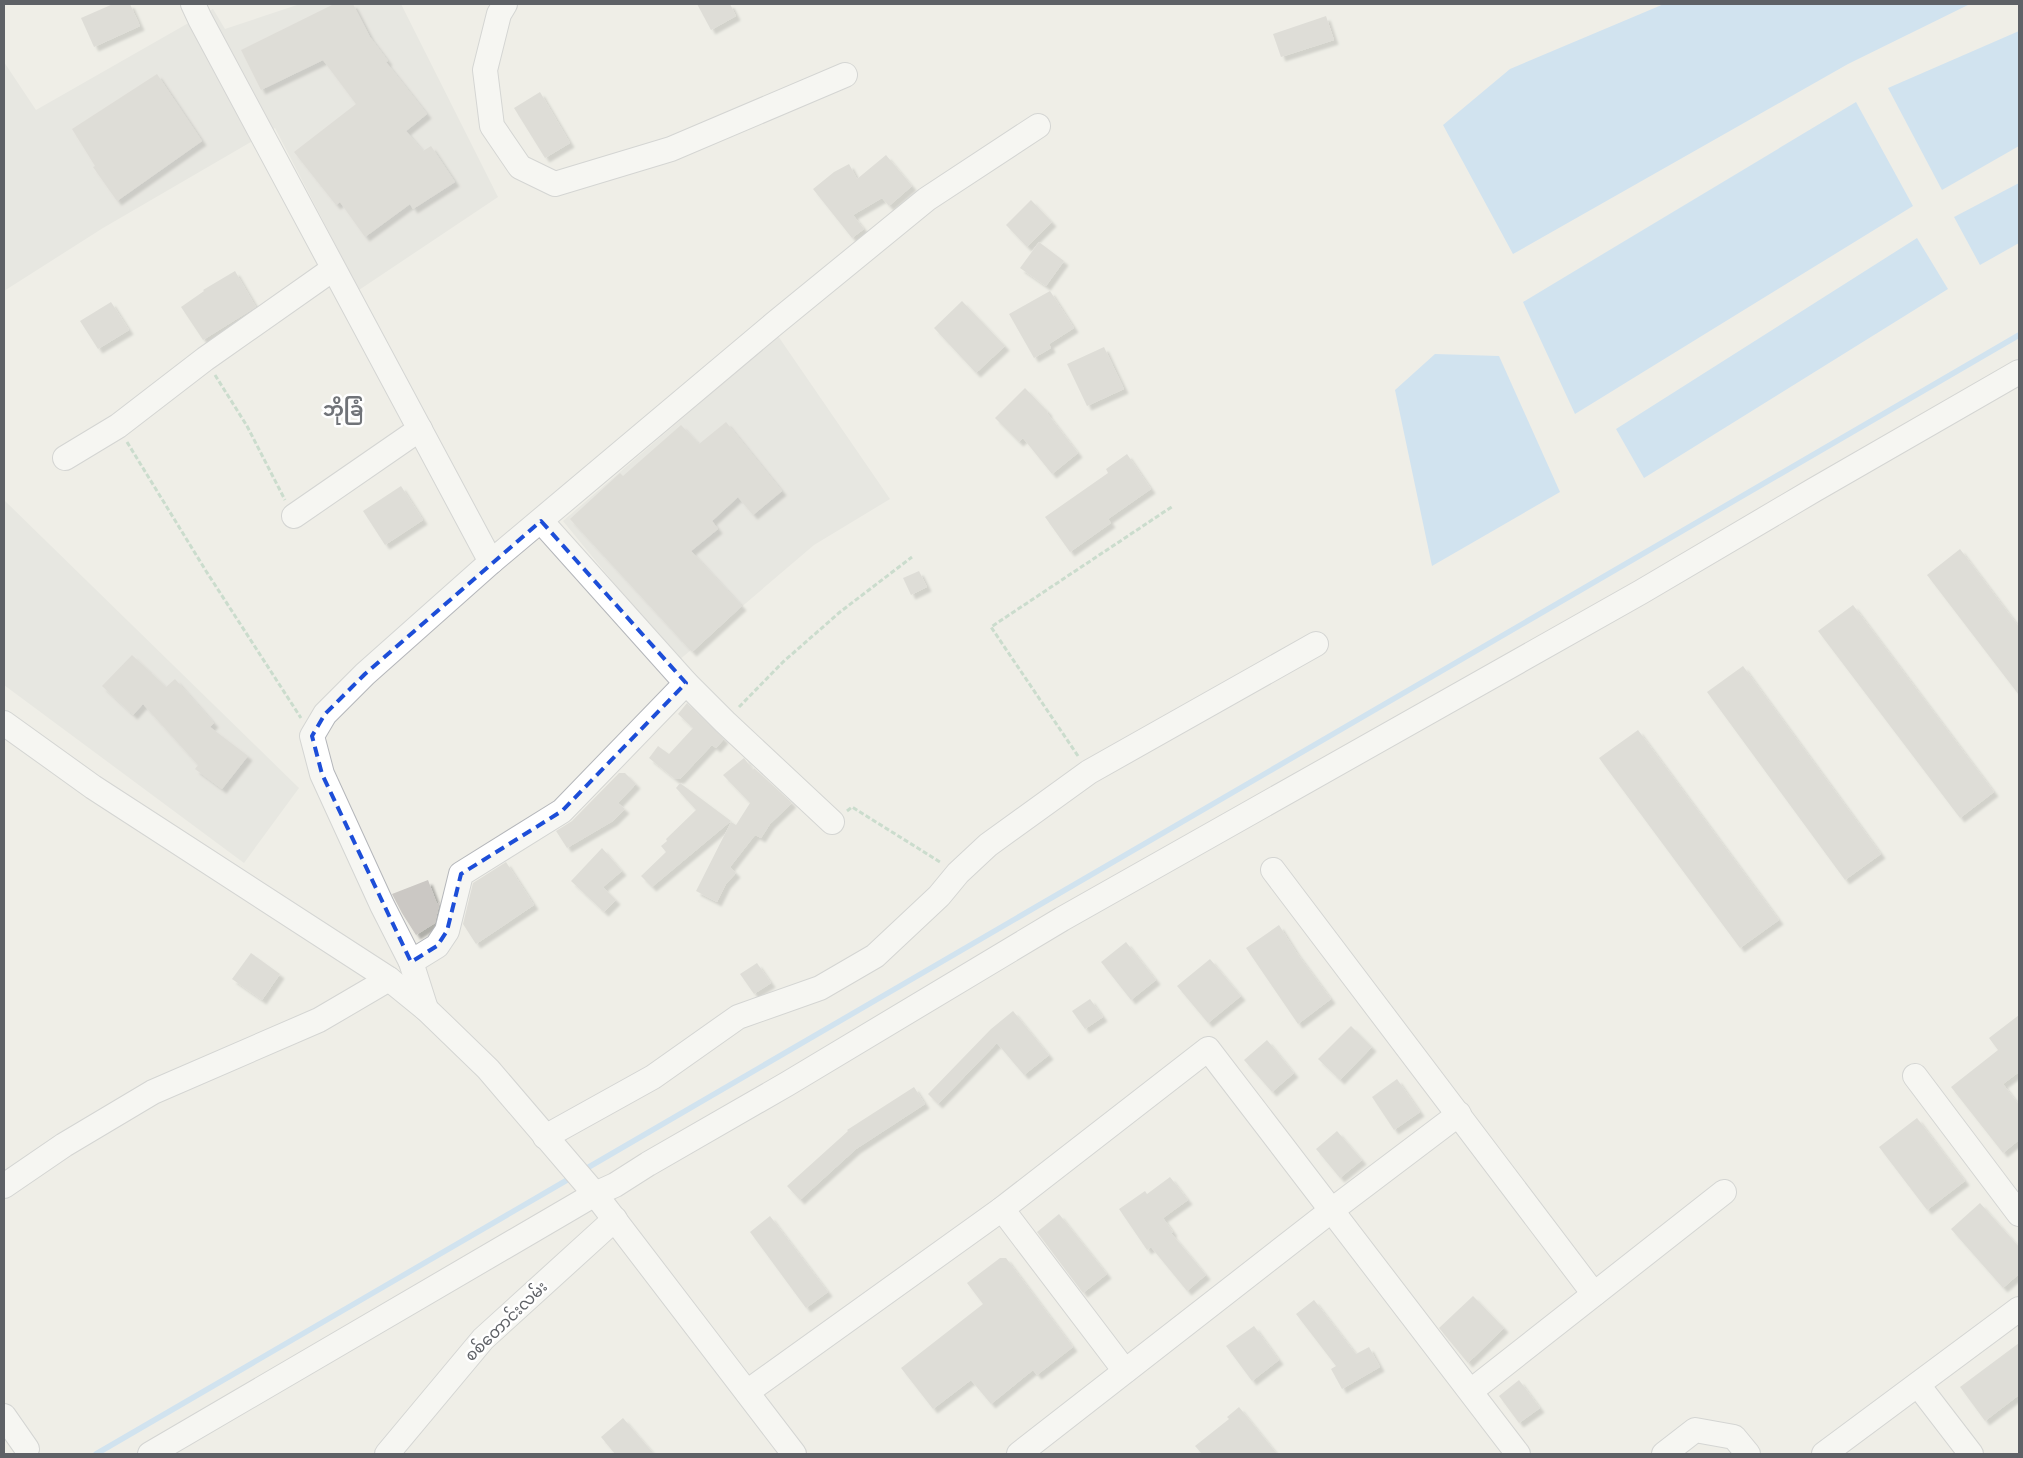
<svg xmlns="http://www.w3.org/2000/svg" width="2023" height="1458" viewBox="0 0 2023 1458" font-family="Raleway,'Noto Sans Myanmar',sans-serif">
<style>
.industrial{fill:#deddd9}
.water{fill:#aed4f9}
.lines{fill:none;stroke-linecap:round;stroke-linejoin:round}
.stream{stroke:#aed4f9;stroke-width:5.5}
.building{fill:#cbc8c4;filter:url(#shadow)}
.minor-casing{stroke:#b4b6ba;stroke-width:26}
.path{stroke:#9fc6ad;stroke-width:3;stroke-dasharray:5 2.5;stroke-linecap:butt}
.minor{stroke:#fff;stroke-width:24}
.marked{fill:none;stroke:#1d4ed8;stroke-width:4;stroke-dasharray:10 6;stroke-linejoin:round}
.labels{text-anchor:middle;dominant-baseline:central;stroke-width:5;stroke-linejoin:round;paint-order:stroke}
.street-label{font-size:16px;fill:#5e6166;stroke:#fff}
.quarter-label{font-size:19px;font-weight:bold;fill:#707378;stroke:#fff}
</style>
<defs>
<filter id="shadow"><feDropShadow dx="4.5" dy="4.5" stdDeviation="1" flood-color="#0004"/></filter>
</defs>
<rect width="100%" height="100%" fill="#efeee7"/>
<g class="industrial">
<path d="M300,4h101l97,193 -139,93 -84,-162 -172,100 -99,63v-229l32,48 177,-101 12,20z"/>
<path d="M778,336l112,163 -76,46 -136,116 -115,-140z"/>
<path d="M4,500l295,288 -55,75 -240,-178z"/>
</g>
<g class="water">
<path d="M1664,4h306l-122,60 -335,190 -70,-129 67,-56z"/>
<path d="M2019,31v115l-77,44 -54,-102z"/>
<path d="M1856,102l57,104 -338,208 -52,-112z"/>
<path d="M2019,183v60l-39,22 -26,-48z"/>
<path d="M1917,238l31,51 -304,189 -28,-49z"/>
<path d="M1435,354l64,2 61,136 -128,74 -37,-176z"/>
</g>
<g class="lines">
<g class="stream">
<path d="M582,1171l1437,-836"/>
<path d="M96,1454l478,-278"/>
</g>
</g>
<g class="building">
<path d="M113,4h17l10,22 -46,21 -13,-29z"/>
<path d="M334,4h19l17,33 18,24 -2,1 41,52 -21,17 17,20 8,-5 24,36 -42,27 -3,-5 -45,33 -25,-35 -4,3 -42,-53 62,-48 -33,-44 -62,30 -20,-40z"/>
<path d="M697,4h33l6,12 -25,14z"/>
<path d="M1326,16l8,24 -53,17 -8,-23z"/>
<path d="M157,74l45,67 -85,60 -24,-34 2,-1 -23,-37z"/>
<path d="M540,92l30,51 -25,15 -31,-50z"/>
<path d="M886,155l26,31 -23,20 -7,-8 -29,17 11,14 -12,9 -39,-49 21,-17 15,-8 8,15z"/>
<path d="M1031,200l21,22 -25,25 -21,-22z"/>
<path d="M1039,242l25,19 -18,25 -26,-18z"/>
<path d="M235,271l21,36 -53,33 -22,-33 23,-16 -1,-1z"/>
<path d="M1050,291l24,37 -25,16 2,4 -17,10 -25,-44z"/>
<path d="M962,301l43,45 -29,27 -42,-45z"/>
<path d="M111,302l18,28 -31,19 -18,-28z"/>
<path d="M1104,347l20,42 -37,17 -20,-42z"/>
<path d="M1025,388l23,24 -1,1 31,40 -26,21 -29,-36 -4,4 -24,-24z"/>
<path d="M726,422l56,69 -29,24 -15,-18 -26,24 6,8 -27,22 51,55 -50,46 -122,-133 50,-46 3,3 58,-51 18,19z"/>
<path d="M1127,454l24,35 -43,30 3,4 -41,29 -25,-35 63,-44 -2,-4z"/>
<path d="M401,486l22,34 -38,25 -22,-34z"/>
<path d="M1960,549l59,78v68l-92,-120z"/>
<path d="M919,571l8,16 -16,8 -8,-17z"/>
<path d="M1853,605l141,187 -34,26 -142,-187z"/>
<path d="M132,655l34,32 9,-8 39,44 -4,4 38,29 -26,33 -27,-20 3,-4 -55,-61 -10,11 -31,-29z"/>
<path d="M1743,666l138,188 -36,26 -138,-188z"/>
<path d="M687,703l37,36 -8,9 -4,-3 -32,34h-5l-26,-21 9,-12 11,8 24,-26 -15,-14z"/>
<path d="M1638,730l141,190 -39,28 -141,-190z"/>
<path d="M744,758l9,12 1,-2 38,35 -22,21 -9,14 -6,-3 -25,32 6,6 -10,11 -9,18 -21,-11 35,-69 5,3 14,-22 -27,-28z"/>
<path d="M619,773h6l11,11 -18,19 7,6 -12,12 -46,27 -11,-17 16,-10z"/>
<path d="M680,783l51,38 -79,66 -11,-11 25,-24 -5,-6 6,-5 -1,-2 30,-29 -20,-22z"/>
<path d="M602,848l20,23 -19,16 13,13 -12,12 -33,-31z"/>
<path d="M506,862l28,43 -58,39 -13,-20 10,-41z"/>
<path d="M428,880l9,24 3,-3 -5,22 -19,12 -14,-22 -10,-19z"/>
<path d="M1279,925l17,27 35,47 -33,25 -52,-76z"/>
<path d="M1126,942l30,38 -25,20 -30,-38z"/>
<path d="M251,953l29,21 -18,26 -30,-21z"/>
<path d="M1210,959l31,37 -33,27 -31,-37z"/>
<path d="M757,963l14,20 -17,11 -14,-20z"/>
<path d="M1090,999l13,18 -18,12 -13,-18z"/>
<path d="M1013,1011l36,44 -25,20 -27,-32 -59,61 -10,-10 63,-65z"/>
<path d="M2019,1015v57l-16,12 16,21v35l-16,13 -52,-66 47,-37 -9,-12z"/>
<path d="M1351,1026l21,21 -32,33 -22,-21z"/>
<path d="M1267,1040l27,33 -22,19 -28,-32z"/>
<path d="M1397,1079l23,33 -26,18 -22,-33z"/>
<path d="M914,1087l11,17 -69,45 -56,51 -13,-14 61,-55 -1,-1z"/>
<path d="M1917,1118l48,63 -38,29 -48,-63z"/>
<path d="M1337,1131l25,29 -22,18 -24,-29z"/>
<path d="M1170,1177l18,23 -25,18 10,14 -2,1 35,42 -19,16 -36,-44 -4,3 -28,-41 26,-18 2,3z"/>
<path d="M1980,1203l39,44v27l-16,14 -52,-59z"/>
<path d="M1059,1214l48,60 -24,19 -46,-61z"/>
<path d="M770,1216l58,76 -22,16 -56,-76z"/>
<path d="M1000,1258h6l67,89 -36,28 -4,-5 -42,34 -20,-24 -38,29 -32,-41 82,-64 -16,-21z"/>
<path d="M1473,1296l31,32 -36,35 -29,-35z"/>
<path d="M1314,1300l42,54 13,-7 11,20 -38,22 -11,-20 5,-3 -40,-52z"/>
<path d="M1254,1326l25,34 -27,21 -26,-35z"/>
<path d="M2019,1343v52l-34,26 -25,-34z"/>
<path d="M1519,1380l21,28 -21,15 -20,-27z"/>
<path d="M1239,1407l38,47h-75l-7,-8 34,-27 -2,-2z"/>
<path d="M623,1418l31,36h-39l-14,-17z"/>
</g>
<g class="lines">
<g class="minor-casing">
<g id="minor">
<path d="M193,4l7,15 291,543"/>
<path d="M505,4l-6,10 -14,56 7,56 28,41 35,17 116,-35 174,-74"/>
<path d="M65,458l53,-32 87,-67 128,-90"/>
<path d="M294,516l126,-87"/>
<path d="M541,521l145,162 39,39 107,100"/>
<path d="M4,723l89,64 296,192 37,30 62,60 107,125 199,260"/>
<path d="M1273,870l321,424"/>
<path d="M411,962l26,-16 10,-15 14,-57 101,-63 124,-128"/>
<path d="M426,1009l-15,-47 -29,-57 -60,-131 -10,-38 13,-22 40,-40 126,-112 283,-238 153,-125 111,-73"/>
<path d="M1915,1076l104,138"/>
<path d="M545,1137l108,-60 85,-60 82,-29 55,-32 64,-60 19,-23 30,-28 101,-73 227,-128"/>
<path d="M4,1186l60,-41 89,-53 166,-72 70,-41"/>
<path d="M1002,1209l123,162"/>
<path d="M1918,1385l53,69"/>
<path d="M1471,1391l253,-199"/>
<path d="M747,1392l255,-183 206,-160 310,405"/>
<path d="M4,1416l23,33"/>
<path d="M150,1454l445,-260 20,-9 33,-21 139,-80 275,-165 579,-327 173,-102 205,-118"/>
<path d="M387,1454l96,-115 132,-120"/>
<path d="M1019,1454l313,-244 127,-96"/>
<path d="M1664,1454l31,-24 39,7 14,17"/>
<path d="M1824,1454l195,-145"/>
</g>
</g>
<g class="path">
<path d="M215,375l32,51 38,74"/>
<path d="M127,442l79,129 95,147"/>
<path d="M739,707l44,-45 57,-50 72,-55"/>
<path d="M1078,756l-87,-129 182,-121"/>
<path d="M847,811l5,-4 88,55"/>
</g>
<use href="#minor" class="minor"/>
</g>
<path d="M0 0H2023V1458H0ZM541,521l145,162 -124,128 -101,63 -14,57 -10,15 -26,16 -89,-188 -10,-38 13,-22 40,-40z" fill="#efeee7" fill-opacity=".55" fill-rule="evenodd"/>
<path class="marked" d="M541,521l145,162 -124,128 -101,63 -14,57 -10,15 -26,16 -89,-188 -10,-38 13,-22 40,-40z"/>
<g class="labels">
<g class="street-label">
<text transform="translate(506 1321) rotate(-44)">စစ်တောင်းလမ်း</text>
</g>
<g class="quarter-label">
<text x="343" y="409">ဘိုခြံ</text>
</g>
</g>
<rect width="2023" height="1458" fill="none" stroke="#5e6166" stroke-width="10"/>
</svg>
